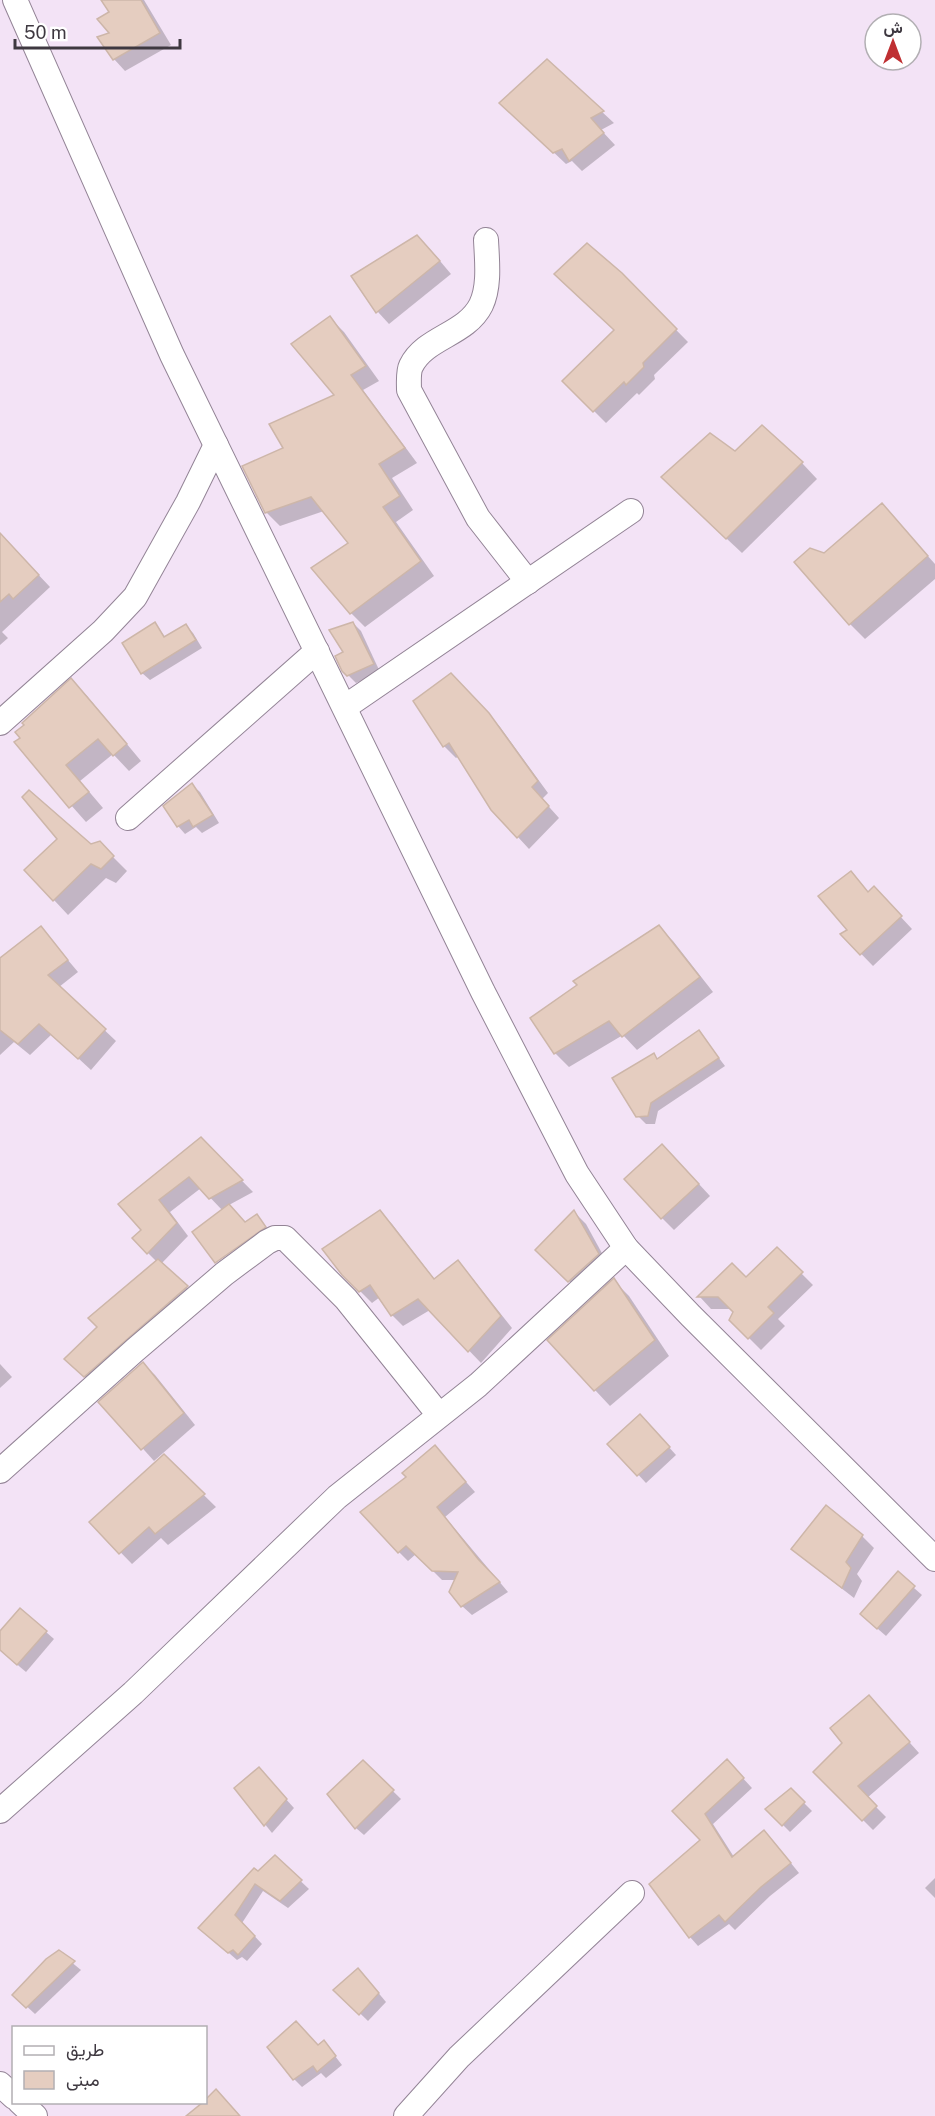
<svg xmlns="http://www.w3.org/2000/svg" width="935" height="2116" viewBox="0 0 935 2116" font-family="'Public Sans',Vazirmatn,sans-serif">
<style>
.shadow{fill:#0003}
.building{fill:#e5cdc0;stroke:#cdb6a9;stroke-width:1.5}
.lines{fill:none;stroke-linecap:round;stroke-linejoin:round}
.street-casing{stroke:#938496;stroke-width:26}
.street{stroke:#fff;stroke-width:24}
</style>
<rect width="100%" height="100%" fill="#f3e3f6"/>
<g class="shadow">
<path d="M102,0h42l27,45 -46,26 -11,-12 -3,-46z"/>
<path d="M547,61l67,62 -13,7 14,15 -33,26 -10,-10 -6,3 -53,-50z"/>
<path d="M429,248l22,26 -62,50 -11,-12 -24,-35z"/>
<path d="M621,274l67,68 -34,33 1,4 -16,16 -2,-2 -31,30 -42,-42 52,-50z"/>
<path d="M330,318l14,14 35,49 -16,9 54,73 -25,15 21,32 -17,12 38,54 -69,51 -14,-14 -1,-70 -26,-32 -44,15 -14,-14 20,-63 50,-53z"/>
<path d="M735,453l67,10 15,16 -75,74 -64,-60z"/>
<path d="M882,505l53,59v15l-70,60 -15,-15 -25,-70z"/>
<path d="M0,534l50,53 -48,45 6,6 -8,7z"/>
<path d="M353,623l8,8 19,41 -24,11 -13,-13 2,-17z"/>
<path d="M155,624l11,14 20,-12 7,7 9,15 -52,32 -8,-7z"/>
<path d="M71,680l16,16 54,65 -12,10 -16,-17 -33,27 23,27 -17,14 -70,-79z"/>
<path d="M462,687l38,40 48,66 -6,6 17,19 -30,31 -37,-40 -33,-53 -3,2 -12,-12 -29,-44z"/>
<path d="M192,785l8,7 19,31 -17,10 -6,-6 -11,7 -7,-8z"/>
<path d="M99,843l28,28 -11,12 -10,-5 -38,37 -42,-45z"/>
<path d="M851,873l18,20 16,7 27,29 -39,37 -31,-32 7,-4z"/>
<path d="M659,927l14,14 40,51 -76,58 -14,-15 -54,32 -14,-14z"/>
<path d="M41,928l37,44 -19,15 57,54 -25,29 -39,-36 -22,21 -16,-13 -14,13v-95z"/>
<path d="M699,1032l26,34 -67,45 -3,13h-9l-8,-8 16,-61 4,5z"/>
<path d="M201,1139l52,53 -24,13 17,18 11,-7 19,23 -48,35 -11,-11 42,-30 -36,-22 -22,-23 -31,24 18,24 -27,28 38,34 -103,90 -29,-29 32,-31 58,-66 -23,-23 10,-8 -24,-27z"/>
<path d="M674,1157l36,39 -36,34 -12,-12z"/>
<path d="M380,1212l12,12 43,56 23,-18 11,12 43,54 -31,35 -51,-53 -27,16 -11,-11 -12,-18 -8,6 -29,-29z"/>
<path d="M574,1212l12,12 23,42 -28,27 -43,-43z"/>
<path d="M777,1249l36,36 -35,34 7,7 -24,24 -30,-30 4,-8 -4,-3h-20l-11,-12 32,-32 14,14z"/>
<path d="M614,1281l15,15 40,60 -59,50 -15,-16z"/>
<path d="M0,1364l12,13 -12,11z"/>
<path d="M143,1364l12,11 40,50 -41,36 -53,-59z"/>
<path d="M648,1424l28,31 -30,28 -36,-39z"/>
<path d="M164,1456l52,51 -48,38 -7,-7 -29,26 -41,-42z"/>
<path d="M444,1457l31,35 -30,25 63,75 -36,23 -10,-9 -6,-26h-14l-26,-26 -8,7 -9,-9z"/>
<path d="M826,1508l36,28 12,12 -17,26 5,7 -8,17 -49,-38 -12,-11z"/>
<path d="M898,1574l24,21 -36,41 -16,-14z"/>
<path d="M46,1632l8,7 -28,33 -26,-22v-17z"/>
<path d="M869,1697l50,56 -52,45 19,19 -13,13 -58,-58 30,-29z"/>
<path d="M727,1761l25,27 -39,36 21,33 39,-16 26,32 -29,23 -35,34 -6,-6 -31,22 -8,-9 13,-97 -28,-29z"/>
<path d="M363,1762l38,37 -37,36 -8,-7z"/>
<path d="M266,1777l28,31 -22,25 -36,-45z"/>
<path d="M791,1790l21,21 -22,21 -23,-23z"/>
<path d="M275,1857l34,32 -21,19 -25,-17 -21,32 20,21 -15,17 -5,-4 -5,3 -29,-25 50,-62z"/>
<path d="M935,1878v20l-10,-10z"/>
<path d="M59,1952l22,18 -46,44 -13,-12z"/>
<path d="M366,1978l20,24 -18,19 -32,-31z"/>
<path d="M324,2042l18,23 -16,13 -5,-5 -19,14 -8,-8 24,-32z"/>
</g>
<g class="building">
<path d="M101,0h40l19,33 -47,27 -16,-23 12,-4 -12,-14 12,-7z"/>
<path d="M547,59l57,52 -13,7 13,15 -35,28 -7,-12 -9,4 -54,-50z"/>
<path d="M417,235l23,26 -64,52 -25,-37z"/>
<path d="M587,243l35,30 55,56 -34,34 1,4 -18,18 -2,-3 -31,30 -31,-31 52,-51 -60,-56z"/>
<path d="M330,316l36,50 -15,9 54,73 -26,16 21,32 -17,11 38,54 -71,53 -39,-46 37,-25 -37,-46 -46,16 -23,-47 41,-18 -14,-24 65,-29 -43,-51z"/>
<path d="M762,425l41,37 -77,77 -65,-62 49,-44 25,18z"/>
<path d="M882,503l46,53 -79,69 -55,-63 16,-14 14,5z"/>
<path d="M0,533l39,42 -26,24 -4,-5 -9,8z"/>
<path d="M155,622l9,15 22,-13 10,16 -55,34 -19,-31z"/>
<path d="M353,622l21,42 -27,12 -5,-5 -7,-15 8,-4 -14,-22z"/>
<path d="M451,673l38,40 49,68 -6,6 17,19 -32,32 -26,-28 -42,-67 -6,4 -30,-46z"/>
<path d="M71,678l56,66 -14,12 -15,-17 -32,26 23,27 -20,16 -55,-66 6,-4 -5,-6 9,-7 -2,-2z"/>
<path d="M192,783l21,32 -20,12 -4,-7 -12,7 -14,-21z"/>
<path d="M29,790l62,54 9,-3 14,15 -13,13 -10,-5 -38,37 -29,-31 33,-31 -35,-42z"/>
<path d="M851,871l17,21 6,-6 28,30 -42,39 -20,-21 7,-4 -29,-34z"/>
<path d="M659,925l41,52 -78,60 -13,-16 -55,33 -24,-36 47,-33 -4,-4z"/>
<path d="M41,926l27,34 -20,15 58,54 -28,30 -39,-35 -21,20 -18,-14v-72z"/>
<path d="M699,1030l20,28 -68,45 -3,13 -12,1 -24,-39 42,-25 3,6z"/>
<path d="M201,1137l42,43 -34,19 -20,-22 -30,23 18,23 -30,31 -15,-16 9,-8 -23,-26z"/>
<path d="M662,1144l37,40 -38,35 -37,-40z"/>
<path d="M229,1204l16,18 12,-8 9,13 -51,36 -23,-31z"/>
<path d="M380,1210l54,69 24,-19 43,56 -33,36 -50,-53 -27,17 -21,-31 -11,7 -17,-17 -20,-26z"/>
<path d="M574,1210l25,44 -31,28 -33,-32z"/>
<path d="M777,1247l26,25 -35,35 6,6 -26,26 -19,-19 4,-8 -15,-15h-21l35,-34 14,14z"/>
<path d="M158,1259l30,27 -104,91 -20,-18 33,-32 -9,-9z"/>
<path d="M614,1278l41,62 -61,51 -47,-51z"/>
<path d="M143,1362l41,51 -43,37 -43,-48z"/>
<path d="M640,1414l30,33 -33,29 -30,-32z"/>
<path d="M435,1445l31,37 -29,25 41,52 22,23 -39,25 -12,-15 9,-20 -26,-1 -26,-25 -8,7 -38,-41 46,-35 -4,-4z"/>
<path d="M164,1454l41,40 -50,40 -6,-7 -30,27 -30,-32z"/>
<path d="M826,1505l37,30 -17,27 5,6 -9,20 -51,-39z"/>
<path d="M898,1571l17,15 -38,43 -17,-15z"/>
<path d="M20,1608l27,23 -30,34 -17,-15v-19z"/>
<path d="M869,1695l41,47 -52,44 19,20 -15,15 -49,-49 29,-29 -12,-15z"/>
<path d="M727,1759l17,19 -39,36 27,43 32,-27 27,33 -30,24 -36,35 -6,-7 -30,23 -40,-54 51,-44 -28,-29z"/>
<path d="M363,1760l31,30 -39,39 -28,-35z"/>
<path d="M259,1767l28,32 -23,27 -30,-38z"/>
<path d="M791,1788l14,14 -23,24 -17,-17z"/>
<path d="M275,1855l27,25 -22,21 -25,-17 -20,31 20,21 -17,19 -5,-5 -5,3 -30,-25 56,-60 4,3z"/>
<path d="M59,1950l16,11 -49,47 -14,-13 34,-36z"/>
<path d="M358,1968l21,25 -20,22 -26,-25z"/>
<path d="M296,2021l22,24 6,-5 12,16 -19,16 -4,-6 -20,14 -26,-33z"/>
<path d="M216,2089l24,27h-54l16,-13h4v-4z"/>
</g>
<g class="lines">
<g class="street-casing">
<g id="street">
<path d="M15,0l157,355 311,637 94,182 49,74 65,68 244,243"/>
<path d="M486,240c1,21 4,46 -5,65 -15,30 -56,32 -70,61 -3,6 -2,17 -2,24l69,128 50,64"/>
<path d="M345,707l286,-196"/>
<path d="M0,723l103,-92 32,-34 53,-95 28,-57"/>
<path d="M128,818l189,-167"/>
<path d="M0,1471l135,-121 89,-76 43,-32 8,-4h10l61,61 93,116"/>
<path d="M0,1811l133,-118 204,-196 141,-112 148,-137"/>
<path d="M0,2084l14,13"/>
<path d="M20,2102l15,14"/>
<path d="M406,2116l53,-59 173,-164"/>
</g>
</g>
<use href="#street" class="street"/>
</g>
<rect x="12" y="2026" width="195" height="78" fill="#ffffff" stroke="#b2afb3" stroke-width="1.5"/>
<rect x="24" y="2046" width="30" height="9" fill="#ffffff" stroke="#b2afb3" stroke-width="1.5"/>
<text x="66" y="2056" font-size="18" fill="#3e3840">طريق</text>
<rect x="24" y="2071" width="30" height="18" fill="#e5cdc0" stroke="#b2afb3" stroke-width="1.5"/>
<text x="66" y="2086" font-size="18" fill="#3e3840">مبنى</text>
<g transform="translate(893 42)"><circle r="28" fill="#ffffff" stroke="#b2afb3" stroke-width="1.5"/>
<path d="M0-4.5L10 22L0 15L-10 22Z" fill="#bf2f32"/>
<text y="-9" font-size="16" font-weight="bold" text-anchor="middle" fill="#3e3840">ش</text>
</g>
<path d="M15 39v9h165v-9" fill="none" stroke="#3e3840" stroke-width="3"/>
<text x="24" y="39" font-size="18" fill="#3e3840" stroke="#ffffff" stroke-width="4.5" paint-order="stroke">50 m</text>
</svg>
